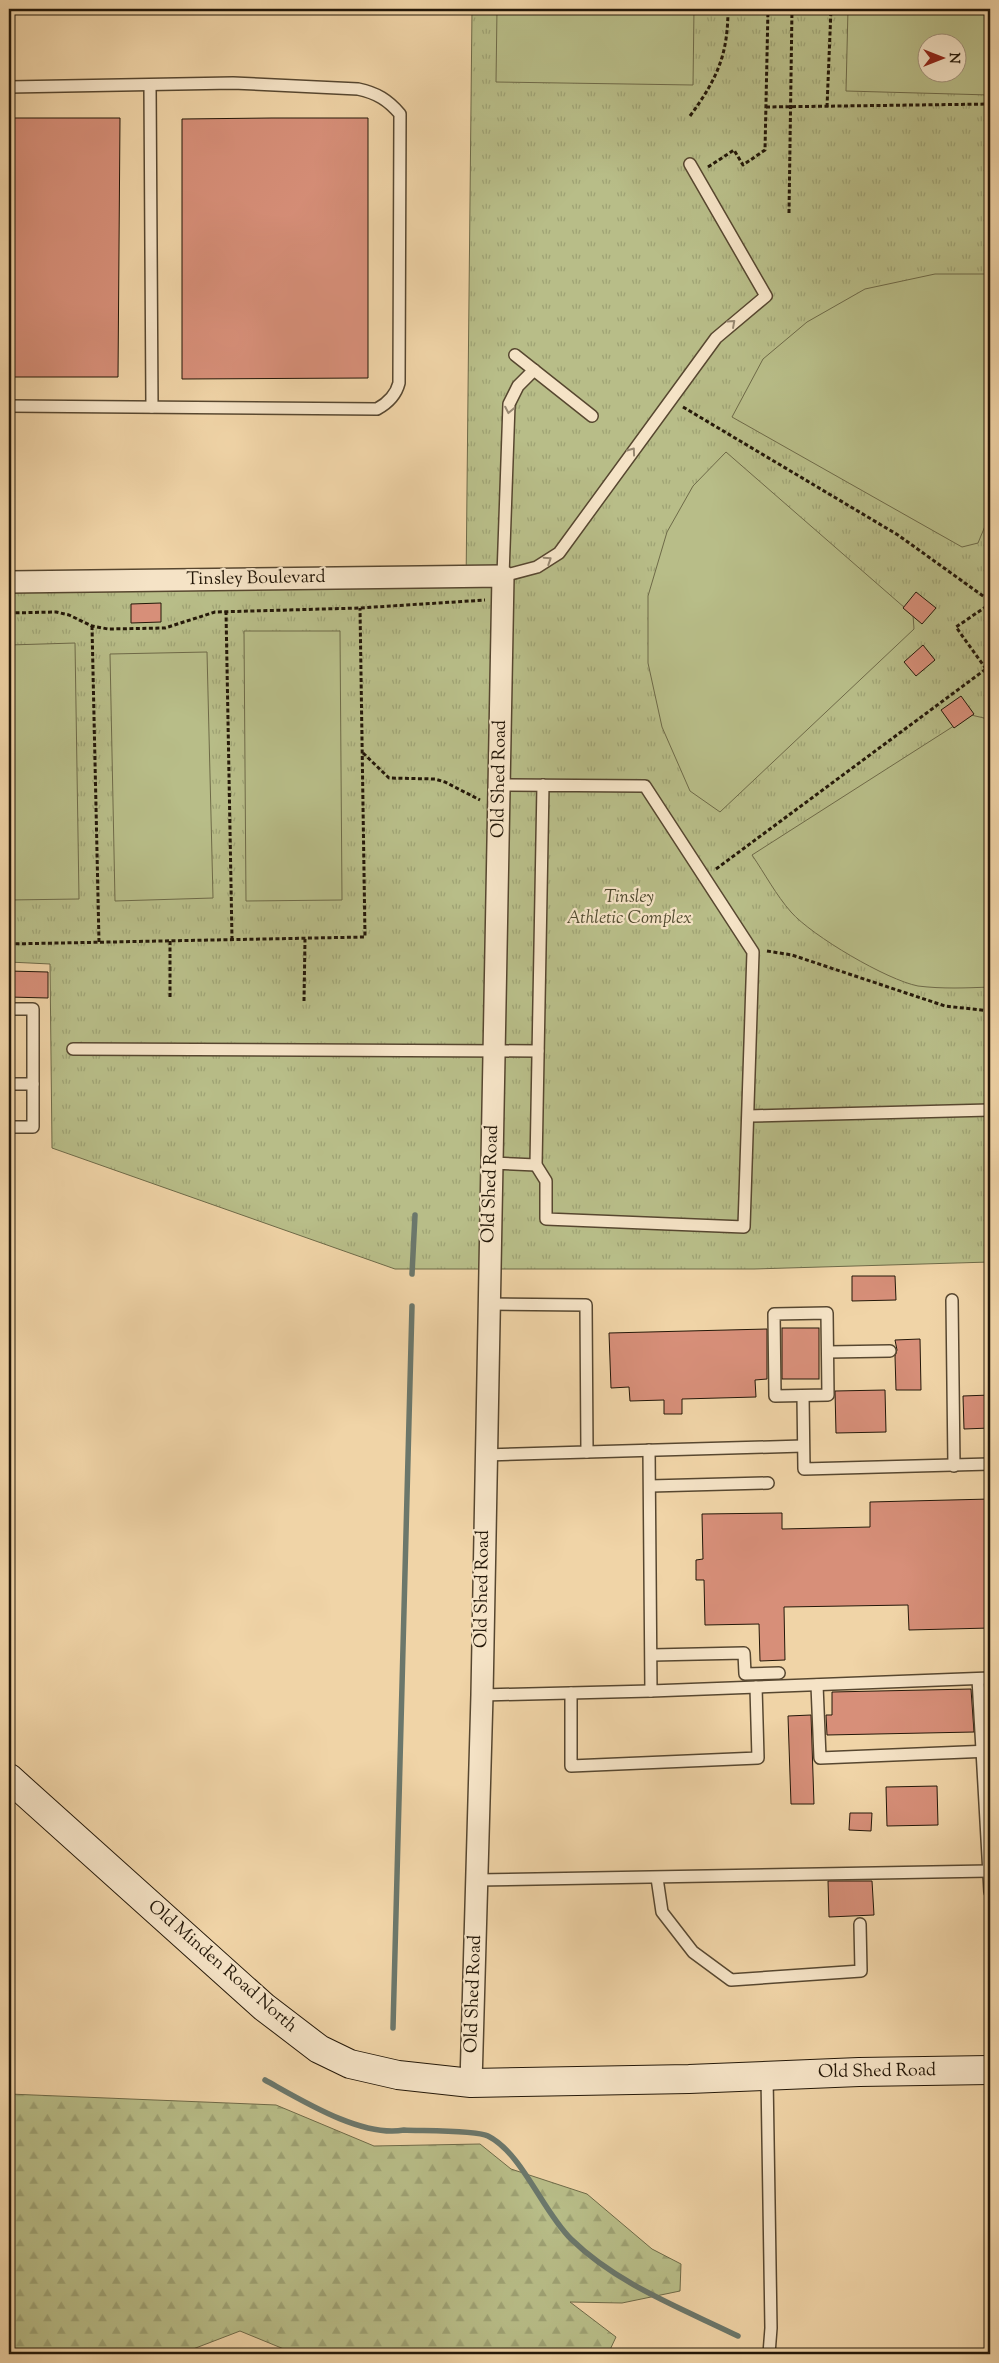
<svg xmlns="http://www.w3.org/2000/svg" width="999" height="2363" viewBox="0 0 999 2363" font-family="'Sorts Mill Goudy',serif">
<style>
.forest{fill:url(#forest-firs);stroke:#6e6a48}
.park{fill:url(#park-tufts);stroke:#6e6a48;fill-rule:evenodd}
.garden{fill:#b8bd88;stroke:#6e6a48;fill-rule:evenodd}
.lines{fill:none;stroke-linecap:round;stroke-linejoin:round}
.stream{stroke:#6b776b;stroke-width:5.5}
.building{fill:#d78f79;stroke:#241809}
.lane-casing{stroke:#574730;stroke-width:14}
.street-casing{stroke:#574730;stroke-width:24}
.secondary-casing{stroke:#241809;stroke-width:30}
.path{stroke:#241809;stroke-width:3;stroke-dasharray:4 2.5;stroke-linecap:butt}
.lane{stroke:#f5e3c6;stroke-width:11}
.street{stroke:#f5e3c6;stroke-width:21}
.secondary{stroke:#f5e3c6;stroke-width:28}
.oneway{stroke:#978871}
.labels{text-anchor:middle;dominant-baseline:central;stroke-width:4.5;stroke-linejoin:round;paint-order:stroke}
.street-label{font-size:18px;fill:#241809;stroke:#f5e3c6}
.park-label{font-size:18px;font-style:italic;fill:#504a2f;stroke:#f5e3c6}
</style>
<defs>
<pattern id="forest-firs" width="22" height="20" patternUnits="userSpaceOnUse" patternTransform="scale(1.25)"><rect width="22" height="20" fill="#b8bd88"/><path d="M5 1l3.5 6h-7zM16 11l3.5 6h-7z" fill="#9ea274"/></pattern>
<pattern id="park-tufts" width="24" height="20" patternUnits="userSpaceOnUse" patternTransform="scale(1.25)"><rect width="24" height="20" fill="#b8bd88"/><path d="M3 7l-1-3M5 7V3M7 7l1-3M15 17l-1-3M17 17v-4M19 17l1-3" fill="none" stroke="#9ea274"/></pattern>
</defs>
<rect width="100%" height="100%" fill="#f0d4a7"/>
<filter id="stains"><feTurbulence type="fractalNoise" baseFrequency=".004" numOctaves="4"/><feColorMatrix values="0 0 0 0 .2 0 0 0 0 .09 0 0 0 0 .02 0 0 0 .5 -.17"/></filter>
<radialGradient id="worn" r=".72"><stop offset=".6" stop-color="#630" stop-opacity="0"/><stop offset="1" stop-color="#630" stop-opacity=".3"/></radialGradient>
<path class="forest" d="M9,2094l267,11 98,41 106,-2 31,25 76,25 65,55 29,15 -1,27 -58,12 -52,-1 46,35 -8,17h-312l-56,-23 -60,23 -171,-1z"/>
<path class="park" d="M472,9h518v1253l-236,7h-359l-343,-121 -2,-184 -41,-2v-371l457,-4zM926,42h30v30h-30z"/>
<g class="garden">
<path d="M497,9h197l-1,76 -197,-3z"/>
<path d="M848,9h142v86l-144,-4zM956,42v30h-30v-30z"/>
<path d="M935,274h55v240l-12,29 -16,4 -230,-130 31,-58 44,-37 58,-33z"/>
<path d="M726,452l187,163 1,14 -194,183 -30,-21 -28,-64 -14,-64v-67l19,-64 26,-46z"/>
<path d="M244,631h96l2,269 -96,1z"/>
<path d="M75,643l4,256 -70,1v-255z"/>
<path d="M207,652l6,246 -98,3 -5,-247z"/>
<path d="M971,715l13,3 6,11v258c-24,1 -48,2 -72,-1 -31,-6 -106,-50 -127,-74 -15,-17 -26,-38 -39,-57z"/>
</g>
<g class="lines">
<g class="stream">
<path d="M412,1274l3,-59"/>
<path d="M393,2028l19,-722"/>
<path d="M265,2080c36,20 97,58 139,50 15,1 73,0 84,6 34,17 55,76 83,103 46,45 110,69 167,97"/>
</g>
</g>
<g class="building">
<path d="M9,118h111l-2,259h-109z"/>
<path d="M272,118h96v260l-186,1v-260z"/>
<path d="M916,592l20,16 -14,16 -19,-16z"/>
<path d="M161,603v19l-30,1v-19z"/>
<path d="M923,645l12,15 -19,16 -12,-14z"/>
<path d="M961,696l13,18 -20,14 -13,-18z"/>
<path d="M9,971l39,1v26l-39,-1z"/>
<path d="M852,1276h43l1,24 -44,1z"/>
<rect x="782" y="1328" width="37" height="51"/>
<path d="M767,1329v50l-12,1 1,17 -74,2v15h-18v-14l-34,1 -1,-14 -18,1 -2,-55z"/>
<path d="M920,1339l1,51h-25l-1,-34 2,-6 -2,-10z"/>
<path d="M885,1390l1,42 -50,1 -1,-42z"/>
<path d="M990,1395v33l-26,1 -1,-33z"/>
<path d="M990,1499v129l-81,2 -1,-25 -124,2 1,53 -25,1 -1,-37 -54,1 -1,-45h-8v-20l7,-1 -1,-45 80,-1v16l88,-2v-25z"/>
<path d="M971,1689l3,43 -147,3 -1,-20h6v-23z"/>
<path d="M986,1689h4v43h-2z"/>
<path d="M811,1715l3,89h-23l-3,-88z"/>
<path d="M937,1786l1,39 -51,1 -1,-39z"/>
<path d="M850,1813h22l-1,18 -22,-1z"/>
<path d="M828,1881h44l2,34 -45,2z"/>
</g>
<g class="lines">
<g class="lane-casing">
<g id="lane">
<path d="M150,85l2,322"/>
<path d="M9,87l224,-4 125,6c19,4 30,11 42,25l-1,269c-3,12 -11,20 -22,26l-368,-3"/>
<path d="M515,355l77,61"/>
<path d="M534,370l-16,16 -9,18 -6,172 34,-9 22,-14 157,-215 50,-42 -76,-132"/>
<path d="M500,785l145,1 108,166 -9,275 -198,-8v-38l-10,-16 7,-380"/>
<path d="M9,1009h24v75h-24"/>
<path d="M73,1049l465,2"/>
<path d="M749,1116l241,-6"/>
<path d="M9,1127h24v-43"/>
<path d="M492,1163l44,2"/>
<path d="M952,1300l2,166"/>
<path d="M827,1313l1,82 -53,1 -1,-82z"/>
<path d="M828,1352l62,-1"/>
<path d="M803,1396l1,73 186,-5"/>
<path d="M649,1450l2,241"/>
<path d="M587,1452l216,-6"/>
<path d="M485,1455l102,-3 -1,-147 -98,-1"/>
<path d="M650,1486l118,-3"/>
<path d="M652,1655l92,-2 1,21 34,-1"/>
<path d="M978,1679l12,213"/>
<path d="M817,1685l3,73 170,-7"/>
<path d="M571,1693v73l187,-8 -2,-71"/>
<path d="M482,1695l169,-4 339,-13"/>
<path d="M657,1878l5,34 31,40 38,28 130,-9 -1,-47"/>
<path d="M477,1880l512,-9"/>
<path d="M767,2076l4,252 -2,26"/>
</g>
</g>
<g class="street-casing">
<path id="street" d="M9,582l494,-6 -21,1119 -11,388"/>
</g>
<g class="secondary-casing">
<path id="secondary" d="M9,1778l255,229 55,42 31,15 48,11 73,8 218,-4 170,-7 131,-2"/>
</g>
<g class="path">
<path d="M766,107l224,-3"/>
<path d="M827,107l4,-98"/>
<path d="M690,116c27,-37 38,-61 38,-107"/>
<path d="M708,167l26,-17 9,15 22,-15 3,-141"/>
<path d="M789,213l3,-204"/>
<path d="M683,407l215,128 92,66"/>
<path d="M226,611l6,328"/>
<path d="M9,613l47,-1 13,3 23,11 16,3 57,-1 50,-16 145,-4 125,-8"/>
<path d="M92,626l7,316"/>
<path d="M986,669l-30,-42 34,-23"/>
<path d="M363,753l26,25 46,1 10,3 35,18"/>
<path d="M716,869l274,-203"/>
<path d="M170,941v58"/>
<path d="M9,944l356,-7 -5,-329"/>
<path d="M767,951l25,4 153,51 45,5"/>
<path d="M304,1001l1,-62"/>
</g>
<use href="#lane" class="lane"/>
<use href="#street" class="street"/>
<use href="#secondary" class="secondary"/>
</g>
<defs><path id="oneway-chevron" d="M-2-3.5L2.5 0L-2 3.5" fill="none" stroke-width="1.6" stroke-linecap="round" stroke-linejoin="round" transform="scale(1.25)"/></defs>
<g class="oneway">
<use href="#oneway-chevron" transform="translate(732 323) rotate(-42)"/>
<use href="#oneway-chevron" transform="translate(509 410) rotate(101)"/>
<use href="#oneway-chevron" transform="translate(632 451) rotate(-54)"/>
<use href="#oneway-chevron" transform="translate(548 560) rotate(-33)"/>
</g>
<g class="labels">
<g class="street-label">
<text transform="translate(256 579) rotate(-1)">Tinsley Boulevard</text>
<text transform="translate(500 779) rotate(-89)">Old Shed Road</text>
<text transform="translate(491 1184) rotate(-88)">Old Shed Road</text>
<text transform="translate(483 1589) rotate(-89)">Old Shed Road</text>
<text transform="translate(222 1967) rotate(41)">Old Minden Road North</text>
<text transform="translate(474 1994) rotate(-88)">Old Shed Road</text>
<text transform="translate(877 2072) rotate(-1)">Old Shed Road</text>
</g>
<g class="park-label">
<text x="629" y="898">Tinsley<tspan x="629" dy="21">Athletic Complex</tspan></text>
</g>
</g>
<rect width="999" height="2363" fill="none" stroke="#f0d4a7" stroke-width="30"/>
<rect x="10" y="10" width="979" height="2343" fill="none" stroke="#241809" stroke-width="2.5"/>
<rect x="15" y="15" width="969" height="2333" fill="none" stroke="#241809"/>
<g transform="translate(942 58) rotate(90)"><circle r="24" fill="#f5e3c6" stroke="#a1927a"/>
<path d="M0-4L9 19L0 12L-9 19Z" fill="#8f2418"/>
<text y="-8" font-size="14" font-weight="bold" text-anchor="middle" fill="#241809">N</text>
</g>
<rect width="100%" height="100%" filter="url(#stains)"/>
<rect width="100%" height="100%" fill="url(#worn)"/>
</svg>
